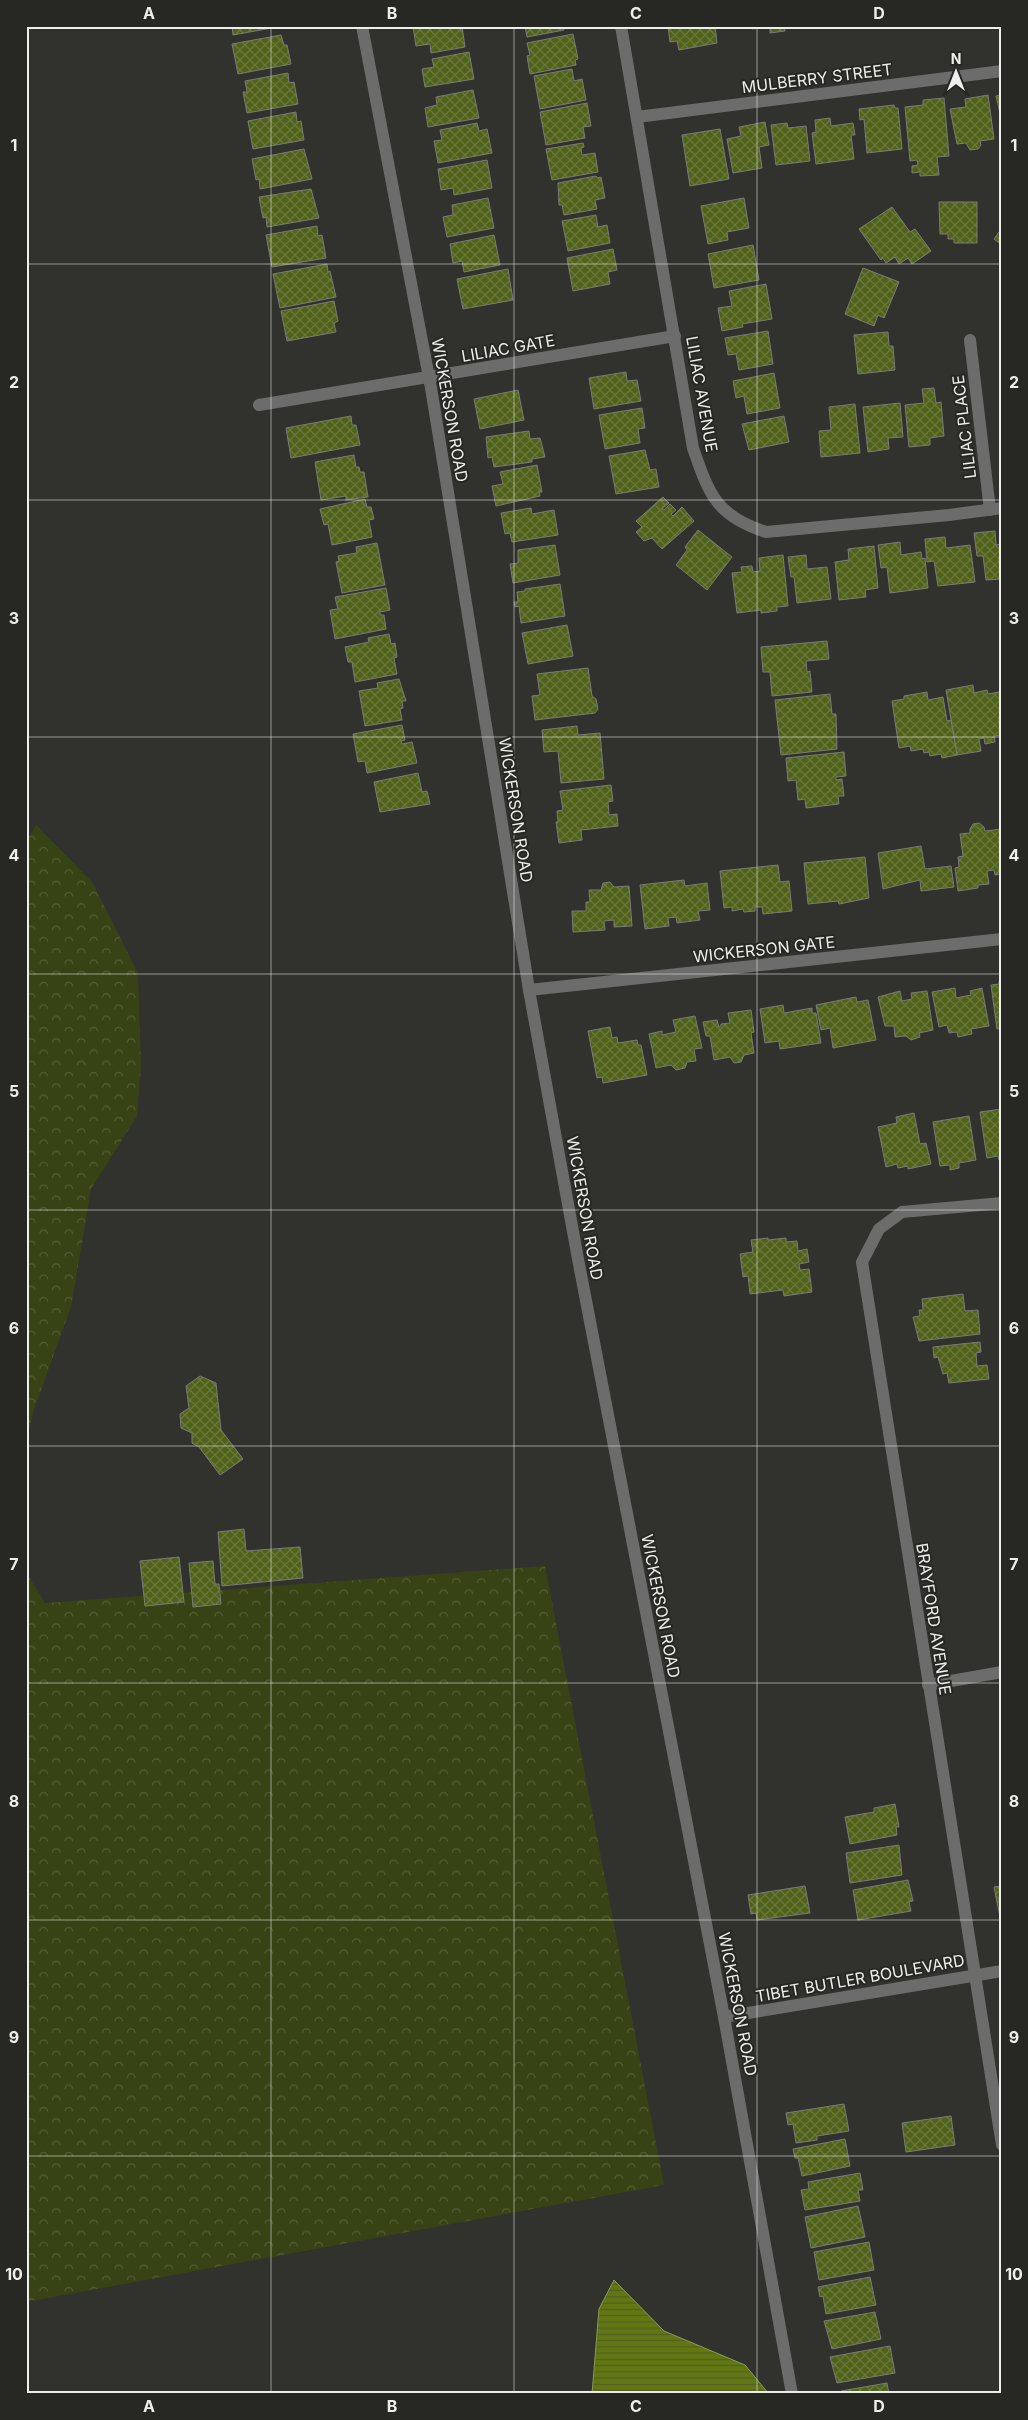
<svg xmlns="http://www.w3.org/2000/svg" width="1028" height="2420" viewBox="0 0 1028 2420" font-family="Inter,sans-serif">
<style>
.forest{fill:url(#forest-crowns)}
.water{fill:url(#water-rules);stroke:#8b9b52}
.building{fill:url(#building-cross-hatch);stroke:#7a7b77}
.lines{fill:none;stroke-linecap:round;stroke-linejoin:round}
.minor{stroke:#6c6d6b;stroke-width:12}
.grid{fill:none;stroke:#eeefec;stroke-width:1;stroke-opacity:0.55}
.labels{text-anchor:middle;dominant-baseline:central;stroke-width:4;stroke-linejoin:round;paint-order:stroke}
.street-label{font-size:16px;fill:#eeefec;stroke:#272824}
.neatline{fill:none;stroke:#eeefec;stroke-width:2}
.grid-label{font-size:16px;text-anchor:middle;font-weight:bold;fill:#eeefec}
</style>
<defs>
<pattern id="forest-crowns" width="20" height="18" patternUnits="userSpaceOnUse" patternTransform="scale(1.25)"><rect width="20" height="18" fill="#374314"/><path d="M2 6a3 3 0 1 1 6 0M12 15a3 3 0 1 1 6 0" fill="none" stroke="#545e36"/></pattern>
<pattern id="water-rules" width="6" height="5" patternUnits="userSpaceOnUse" patternTransform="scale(1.25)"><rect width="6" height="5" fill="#617710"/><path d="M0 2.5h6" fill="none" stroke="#535d2e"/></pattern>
<pattern id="building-cross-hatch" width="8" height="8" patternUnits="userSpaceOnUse" patternTransform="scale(1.25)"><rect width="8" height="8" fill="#506119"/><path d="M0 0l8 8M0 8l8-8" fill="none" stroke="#6a783b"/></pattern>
</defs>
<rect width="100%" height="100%" fill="#31322e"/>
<g class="forest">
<path d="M36,825l56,57 46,91 3,93 -4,50 -46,73 -20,118 -38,105 -7,32v-602z"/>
<path d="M545,1566l119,619 -638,117v-730l19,31z"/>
</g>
<path class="water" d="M614,2280l50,51 81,34 24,29h-177l7,-85z"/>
<g class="building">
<path d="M232,26h51l-50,9z"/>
<path d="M413,26h49l3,21 -34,6 -1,-9 -14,2z"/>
<path d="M525,26h38l1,4 -37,7z"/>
<path d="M668,26h47l2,17 -38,7 -2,-9 -7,1z"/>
<path d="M751,26h33l1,5 -15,2v-6l-18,2z"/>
<path d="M573,34l5,25 -3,1 1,5 -46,9 -3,-18 3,-1 -3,-12z"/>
<path d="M281,35l3,10h3l4,19 -53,10 -6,-30z"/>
<path d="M469,52l5,27 -49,8 -3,-18 12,-2 -2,-8z"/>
<path d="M572,69l2,12 8,-2 4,21 -46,9 -6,-33z"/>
<path d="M288,73l1,10 5,-1 4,22 -51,9 -4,-21h4l-2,-11z"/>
<path d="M473,90l6,28 -51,9 -3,-19 12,-3 -1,-8z"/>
<path d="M988,95l6,44 -14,2 1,4 -3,4 -8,1 -4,-7 -9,1 -7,-35 16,-2 -1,-8z"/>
<path d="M1002,95v27l-6,-26z"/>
<path d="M944,98l5,58 -12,1 2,18 -19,1v-4l-8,1v-7l6,-1 -1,-5 -7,1 -5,-54 18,-2v-5z"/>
<path d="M587,103l4,23 -8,1 2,11 -39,7 -6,-33z"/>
<path d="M894,105l1,3h3l4,41 -35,4 -3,-34 -4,1 -1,-11z"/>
<path d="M296,112l1,10 4,-1 3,19 -51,9 -5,-28z"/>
<path d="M830,118l1,8 22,-3 2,12h-4l3,24 -38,5 -4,-31 4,-1 -1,-12z"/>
<path d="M765,122l4,23 -10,2 3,21 -29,5 -6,-34 14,-3 -2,-9z"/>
<path d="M477,123l2,8 8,-2 5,24 -54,10 -4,-22 8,-1 -2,-10z"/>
<path d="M787,123l1,5 18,-2 4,35 -34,4 -5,-40z"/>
<path d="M720,129l9,50 -39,7 -8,-51z"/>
<path d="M583,143l1,4 -3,1 1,7 13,-2 3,19 -46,8 -6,-31z"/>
<path d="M304,149l8,30 -52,10 -1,-10 -3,1 -4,-21z"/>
<path d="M487,160l5,28 -38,7 -1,-7 -12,2 -3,-21z"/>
<path d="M596,176l1,2 4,-1 4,21 -10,2 2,9 -33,6 -2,-10h-3l-1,-22z"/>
<path d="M311,189l8,29 -52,9 -1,-10 -3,1 -4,-21z"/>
<path d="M488,198l6,30 -47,9 -4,-20 10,-2 -1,-10z"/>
<path d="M744,198l5,30 -22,4 1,8 -20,4 -7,-38z"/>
<path d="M939,202h38v41h-23v-4h-6v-5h-8z"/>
<path d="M892,207l18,25 5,-3 16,22 -19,13 -4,-6 -9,6 -4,-7 -9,6 -3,-5 -2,2 -22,-31z"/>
<path d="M596,215l2,12 9,-2 3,18 -42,8 -6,-30z"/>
<path d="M317,226l1,10 4,-1 4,23 -54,9 -6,-32z"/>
<path d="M1002,228v17l-8,-6z"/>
<path d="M494,235l6,30 -36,7 -2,-11 -9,2 -3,-19z"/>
<path d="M753,245l6,35 -45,8 -6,-34z"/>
<path d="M613,249l4,21 -9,2 2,12 -37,7 -6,-33z"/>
<path d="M327,264l1,8 2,-1 6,26 -56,11 -7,-34z"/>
<path d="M863,268l36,14 -15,36 -6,-3 -4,11 -29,-12z"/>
<path d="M508,269l5,31 -50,9 -6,-30z"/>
<path d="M766,284l6,35 -30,5 1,3 -21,4 -4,-23 14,-2 -3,-15z"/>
<path d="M334,301l4,20 -4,2 2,9 -49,9 -6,-30z"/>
<path d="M768,331l5,33 -34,6 -3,-16 -8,1 -3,-17z"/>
<path d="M888,332l1,14h4l2,24 -37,4 -4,-39z"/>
<path d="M626,372l1,9 10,-1 4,21 -47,8 -5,-31z"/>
<path d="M774,373l6,35 -33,6 -3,-18 -8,2 -3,-17z"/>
<path d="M934,388l2,15 5,-1 3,34 -14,2v7l-21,2 -4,-42 19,-2 -2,-14z"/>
<path d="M518,390l6,30 -44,9 -6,-30z"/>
<path d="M900,403l3,34 -15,1 1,11 -21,3 -5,-45z"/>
<path d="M855,404l5,49 -39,4 -2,-26 12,-1 -2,-23z"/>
<path d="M642,408l3,20 -7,1 2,14 -35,6 -6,-34z"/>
<path d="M351,416l1,9h4l4,20 -69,13 -5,-30z"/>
<path d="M784,416l5,26 -40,8 -7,-26z"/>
<path d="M529,431l1,8 10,-1 5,19 -13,2v3l-38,5 -2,-10 -4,1 -2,-21z"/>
<path d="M645,450l5,20 6,-1 3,18 -43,7 -7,-38z"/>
<path d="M354,455l2,12h3l1,5h4l4,25 -22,3v-4l-25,4 -6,-38z"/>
<path d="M537,465l5,27h-3l1,4 -44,10 -4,-20 11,-2 -3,-12z"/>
<path d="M663,497l6,6 -7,6 2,1 6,-6 6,6 -5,4 2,2 9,-9 12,14 -32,28 -10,-11 -8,3 -8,-9 6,-5 -6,-6z"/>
<path d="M365,499l2,8h4l3,12 -5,1 3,17 -40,8 -4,-21 -4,1 -4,-16z"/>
<path d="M531,508l1,6 22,-4 4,25 -46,7 -2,-9 -5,1 -4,-21z"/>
<path d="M698,530l34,27 -25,33 -31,-25 11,-15 -2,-3z"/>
<path d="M995,531l1,14 6,-1v35l-16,1 -3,-24h-6l-3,-23z"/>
<path d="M945,537l1,11 24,-3 5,37 -37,4 -4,-25 -7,1 -2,-23z"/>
<path d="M900,542l1,13 20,-3 1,7 3,-1 3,30 -38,5 -3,-26 -6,1 -3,-23z"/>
<path d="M377,543l8,42 -43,8 -6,-31 3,-1 -1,-5 19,-3 -1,-6z"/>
<path d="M555,545l5,30 -47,8 -3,-19 8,-1v-13z"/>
<path d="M874,546l4,42 -13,2 1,7 -27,3 -4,-38 14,-2 -1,-11z"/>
<path d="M783,555l5,51 -11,1v4l-16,2v-3l-24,3 -5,-40 10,-1 -1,-5 11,-1 1,6 7,-1 -1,-13z"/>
<path d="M806,555l1,14 20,-2 4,32 -34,4 -3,-26h-3l-3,-20z"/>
<path d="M560,584l5,32 -44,7 -2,-17 -4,1 -1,-5h4l-1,-10 8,-1v-2z"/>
<path d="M386,588l4,22 -10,2v3h4l2,14 -51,10 -5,-29 8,-1 -3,-12z"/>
<path d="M567,625l6,31 -45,8 -6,-31z"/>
<path d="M389,634l2,10 4,-1 2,14 -3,1 3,16 -42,8 -3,-20h-4l-3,-15 24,-5 -1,-4z"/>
<path d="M827,641l2,18 -23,2 1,11 3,-1 2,21 -40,4 -2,-24h-7l-2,-25z"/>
<path d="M588,668l4,28 4,3 2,10 -3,4 -60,7 -3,-24 8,-1 -3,-21z"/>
<path d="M399,679l7,22h-4l1,7 -3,1 2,11 -37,6 -6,-35 19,-3 -1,-5z"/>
<path d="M973,685l1,8 13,-3 1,4 11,-2 3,17v26l-8,1 1,6 -10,2 -1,-6 -5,1 2,12 -24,4 -11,-65z"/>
<path d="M927,692l1,8 15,-3 4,24 4,-1 6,35 -15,3 -1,-4 -11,2 -1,-4 -5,1 -1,-4 -12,2 -1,-5 -11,2 -7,-47 12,-2v-3z"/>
<path d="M830,694l2,20h4l1,35 -56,6 -6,-55z"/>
<path d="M402,725l3,15 -4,1 1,3 10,-2 5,21 -50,10 -2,-12 -7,1 -5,-28z"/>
<path d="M577,726l1,9 22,-2 4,46 -43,4 -3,-32 -14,1 -2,-22z"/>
<path d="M844,752l2,24 -10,1v3l6,-1 2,17h-6l1,8 -33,4 -1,-9 -7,1 -2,-20 -8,1 -2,-23z"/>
<path d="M418,773l4,19 5,-1 3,13 -50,8 -6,-30z"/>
<path d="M611,785l2,16 -5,1 1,13 8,-1 1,12 -37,4 1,10 -23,3 -3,-21h2l-1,-11 6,-1 -3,-19z"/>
<path d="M979,823l5,4 1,4 17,-2v45l-7,1 -1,-5 -7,1 2,13 -11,1v3l-20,3 -3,-23 4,-1 -1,-10 5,-1 -3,-22 10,-1v-4l3,-5z"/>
<path d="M921,846l4,23 26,-3 3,21 -33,4 -1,-11 -37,9 -5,-36z"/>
<path d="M865,857l4,41 -30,6 -1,-3 -30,3 -4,-41z"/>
<path d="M778,865l2,17 9,-1 3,30 -29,3 -1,-7h-7v4l-11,1 -1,-3 -11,2v-4l-8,1 -4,-37z"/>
<path d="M684,880l1,6 22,-3 3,27 -12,1 2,9 -23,3 -1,-6 -8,1 1,8 -24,3 -5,-44z"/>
<path d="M610,882l4,5 15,-1 3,40 -18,1v-7l-10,1 1,9 -32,2 -1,-21h14v-9h4l-1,-12h12l2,-7z"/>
<path d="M1002,980v48l-5,1 -6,-44 8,-1v-3z"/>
<path d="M955,988l1,10 15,-3 -1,-4 12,-3 7,38 -18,3 1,5 -14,3 -1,-5 -8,1 -2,-8 -8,2 -7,-35z"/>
<path d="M900,991l2,10 10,-2 -1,-6 16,-2 6,39 -14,3 1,4 -9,3 -5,-4 -11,1 -1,-11h-9l-7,-29z"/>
<path d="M856,997l1,5 11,-2 8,40 -43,8 -3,-20 -9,2 -5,-25z"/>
<path d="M783,1005l1,8 28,-5v5h4l5,30 -41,6 -1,-8 -14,2 -5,-34z"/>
<path d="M751,1010l3,22 -3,1 3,20 -10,2 -3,7 -7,1 -4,-6 -16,3 -4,-24h-4l-3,-14 14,-2 2,7 2,-1v-2l9,-1 -2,-10z"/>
<path d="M695,1016l7,32 -8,1 2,12 -9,1 -2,6 -9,2 -5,-5 -15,3 -7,-34 13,-3v4l14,-3 -3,-12z"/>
<path d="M610,1027l2,11 5,-1 1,6 19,-3 1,5h3l6,30 -44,8 -1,-6 -5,1 -9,-47z"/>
<path d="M1002,1109v51h-3l-1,-4 -11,2 -7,-46z"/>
<path d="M914,1113l6,31 6,-1 5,21 -23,5v-3l-10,2 -1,-4 -11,3 -8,-40 19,-4 -1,-6z"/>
<path d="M969,1116l7,44 -17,3v5l-9,2v-5l-10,1 -7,-44z"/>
<path d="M768,1238v2l18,-2v4l11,-1 1,10 9,-2 2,13 -10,2 1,6 9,-1 3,23 -28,4 -1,-6 -33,4 -2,-18 -5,1 -3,-23 13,-2 -2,-12z"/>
<path d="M963,1294l2,17 13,-1 2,24 -61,7 -6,-24 7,-1 -1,-6h4l-1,-11z"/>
<path d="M980,1342l1,10 -5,1 1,13 10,-1 2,14 -40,4 -2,-10 -4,1 -5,-17 -4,1 -1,-11z"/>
<path d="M200,1376l16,7 5,47 22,29 -23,16 -21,-28 -7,-4v-10l-11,-5 -1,-14 9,-6 -3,-22z"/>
<path d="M244,1529l2,22 54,-4 3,31 -81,8 -4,-54z"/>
<path d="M179,1557l5,45 -39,4 -5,-45z"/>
<path d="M213,1561l2,23h4l2,20 -28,3 -4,-44z"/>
<path d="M895,1804l4,23h-3l1,8 -47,9 -5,-27 29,-5v-4z"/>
<path d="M899,1845l3,30 -52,8 -4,-30z"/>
<path d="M908,1880l5,21 -4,1 2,9 -53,9 -5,-30z"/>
<path d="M805,1886l5,27 -53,7 -1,-7 -5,1 -3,-19z"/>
<path d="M1002,1886v41l-8,-40z"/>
<path d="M844,2104l5,27 -32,5v4l-21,3 -3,-19 -5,1 -2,-12z"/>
<path d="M951,2116l4,29 -49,7 -4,-29z"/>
<path d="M845,2139l5,27 -48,10 -4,-18h-3l-2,-9z"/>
<path d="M860,2173l3,17h-5l2,11 -55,9 -4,-20 8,-1 -1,-7z"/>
<path d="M858,2206l7,31 -54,11 -6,-31z"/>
<path d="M869,2242l5,28 -55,10 -5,-28z"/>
<path d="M870,2277l6,28 -50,9 -3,-18 -3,1 -2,-10z"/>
<path d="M875,2312l6,27 -49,10 -8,-28z"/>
<path d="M890,2346l5,27 -58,10 -7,-26z"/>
<path d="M887,2383l2,11h-48v-3z"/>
</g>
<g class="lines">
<g class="minor">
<path d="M362,26l69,362 98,602 49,269 146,758 68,377"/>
<path d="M621,26l72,422c16,46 23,68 73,84l183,-17 53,-7"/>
<path d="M637,117l365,-46"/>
<path d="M970,340l20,170"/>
<path d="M259,405l416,-69"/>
<path d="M529,990l473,-51"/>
<path d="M1002,1203l-100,9 -23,17 -17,33 140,883"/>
<path d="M928,1685l74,-13"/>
<path d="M724,2017l278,-46"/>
</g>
</g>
<path class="grid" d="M271,26v2368M514,26v2368M757,26v2368M26,264h976M26,500h976M26,737h976M26,974h976M26,1210h976M26,1446h976M26,1683h976M26,1920h976M26,2156h976"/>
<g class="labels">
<g class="street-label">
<text transform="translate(817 78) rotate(-7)">MULBERRY STREET</text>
<text transform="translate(508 348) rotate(-10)">LILIAC GATE</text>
<text transform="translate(702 394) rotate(80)">LILIAC AVENUE</text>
<text transform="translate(450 410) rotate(80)">WICKERSON ROAD</text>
<text transform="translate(964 427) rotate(-97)">LILIAC PLACE</text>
<text transform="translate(516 810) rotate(81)">WICKERSON ROAD</text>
<text transform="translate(764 949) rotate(-6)">WICKERSON GATE</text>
<text transform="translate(585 1208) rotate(80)">WICKERSON ROAD</text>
<text transform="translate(661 1606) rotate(79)">WICKERSON ROAD</text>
<text transform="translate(934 1619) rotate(81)">BRAYFORD AVENUE</text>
<text transform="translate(860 1978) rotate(-10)">TIBET BUTLER BOULEVARD</text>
<text transform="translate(738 2004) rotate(79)">WICKERSON ROAD</text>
</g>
</g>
<rect width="1028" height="2420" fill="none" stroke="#272824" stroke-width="55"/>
<g transform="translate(956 72)" stroke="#272824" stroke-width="4" paint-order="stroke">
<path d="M0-4L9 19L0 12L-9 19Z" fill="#eeefec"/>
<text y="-8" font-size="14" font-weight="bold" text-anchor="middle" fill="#eeefec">N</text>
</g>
<rect x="28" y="28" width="972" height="2364" class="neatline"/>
<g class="grid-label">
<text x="149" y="19">A</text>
<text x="392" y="19">B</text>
<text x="636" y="19">C</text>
<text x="879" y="19">D</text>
<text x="14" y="151">1</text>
<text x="1014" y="151">1</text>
<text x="14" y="388">2</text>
<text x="1014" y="388">2</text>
<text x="14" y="624">3</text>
<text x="1014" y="624">3</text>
<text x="14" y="861">4</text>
<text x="1014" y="861">4</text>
<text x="14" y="1097">5</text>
<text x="1014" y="1097">5</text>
<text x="14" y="1334">6</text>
<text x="1014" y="1334">6</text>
<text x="14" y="1570">7</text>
<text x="1014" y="1570">7</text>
<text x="14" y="1807">8</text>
<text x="1014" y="1807">8</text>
<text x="14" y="2043">9</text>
<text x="1014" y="2043">9</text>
<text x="14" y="2280">10</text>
<text x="1014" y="2280">10</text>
<text x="149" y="2412">A</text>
<text x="392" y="2412">B</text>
<text x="636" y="2412">C</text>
<text x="879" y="2412">D</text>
</g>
</svg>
